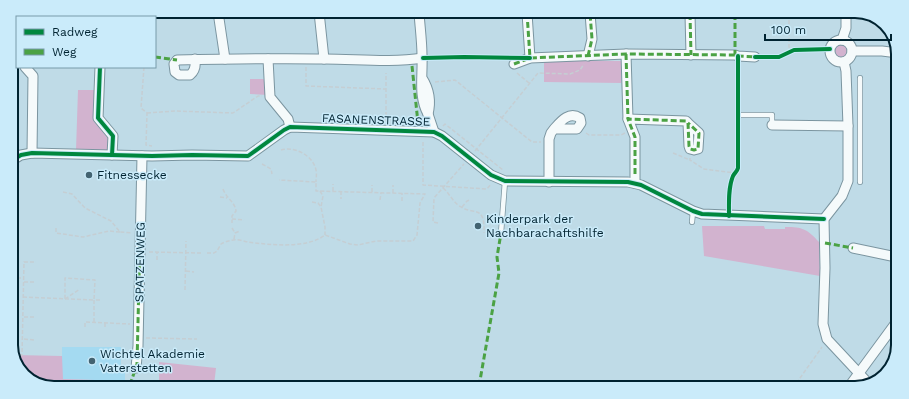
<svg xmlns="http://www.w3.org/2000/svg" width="909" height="399" viewBox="0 0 909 399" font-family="'Work Sans',sans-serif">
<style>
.built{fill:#a4daf1}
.green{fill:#d2b3cf}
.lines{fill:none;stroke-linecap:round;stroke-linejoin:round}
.service-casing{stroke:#7b95a0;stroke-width:6}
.minor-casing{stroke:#7b95a0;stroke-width:11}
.path{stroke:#c5ced3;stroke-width:1.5;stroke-dasharray:4 2;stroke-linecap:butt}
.service{stroke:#f5fafb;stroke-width:4.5}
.minor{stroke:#f5fafb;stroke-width:9}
.quiet{stroke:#4ba244;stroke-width:3;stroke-dasharray:6 3;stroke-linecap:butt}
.cycleway-casing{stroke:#caebfa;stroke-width:6}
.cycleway{stroke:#00873e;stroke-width:4}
.poi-dot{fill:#436371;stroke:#caebfa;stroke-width:1.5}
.labels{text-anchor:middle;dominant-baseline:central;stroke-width:3;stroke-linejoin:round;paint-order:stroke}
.street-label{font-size:12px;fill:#002331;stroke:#caebfa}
.poi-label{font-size:12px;fill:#002331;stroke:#caebfa;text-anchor:start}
.rim{fill:none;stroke:#002331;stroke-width:2}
</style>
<rect width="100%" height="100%" fill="#bfdbe7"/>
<path class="built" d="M62,347h59v19l4,2v13l-63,-2z"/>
<g class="green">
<circle cx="841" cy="51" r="6"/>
<path d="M544,60l78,1 -1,22 -77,-1z"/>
<path d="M250,79h13l4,3 1,13 -18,-1z"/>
<path d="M78,90h17v29l15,17 -1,15 -33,-1z"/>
<path d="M702,226h62l1,3h20v-2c18,0 22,2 34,15l1,34 -116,-20z"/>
<path d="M14,355l48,1 1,23 96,3v-20l57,6 -2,17h-176l-20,-16z"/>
</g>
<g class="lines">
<g class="service-casing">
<g id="service">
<path d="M738,115h34v10"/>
<path d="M860,182v-104"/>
<path d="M692,222l1,-11"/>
<path d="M501,233l4,-52"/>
</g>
</g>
<g class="minor-casing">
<g id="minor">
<path d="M98,11l1,6"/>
<path d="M218,12l7,47"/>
<path d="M319,12l5,47"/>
<path d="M419,13c1,14 3,29 3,43 1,20 -4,40 6,58 3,-12 1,-25 -6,-36"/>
<path d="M527,13l3,45"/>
<path d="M690,14l1,41"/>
<circle cx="841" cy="51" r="11"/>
<path d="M842,40l4,-12v-14"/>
<path d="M852,51h30l16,2"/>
<path d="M626,54l2,65"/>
<path d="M588,56l4,-17 -2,-26"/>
<path d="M11,59l6,2"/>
<path d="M195,59c1,7 0,12 -5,16h-11l-4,-3 -1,-8 3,-4c49,-1 99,-2 148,-1 32,0 65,4 98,-1"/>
<path d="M268,59l2,38 18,22 2,8"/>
<path d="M844,62l2,9 2,55v55l-6,15 -18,23 1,49 -2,56 4,15 42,45"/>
<path d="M514,64l16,-6 96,-4 109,1 3,1 17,1"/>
<path d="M25,67l8,9 -1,77"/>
<path d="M100,67l-2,51 15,18 -1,19"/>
<path d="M428,114l6,18"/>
<path d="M772,125l76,1"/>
<path d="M11,161l10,-6 11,-2 120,3 40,-1 56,1 36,-26 6,-3 144,5 8,4 49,39 14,6 123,1 13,3 52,26 9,3 122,5"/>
<path d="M549,182v-43l2,-6 3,-4h23l4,-6 -1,-5c-11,-7 -19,3 -26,11"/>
<path d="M635,183v-46l-7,-18 58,2 2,2 1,23 1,3 4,1 4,-1 1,-16 -11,-10"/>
<path d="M853,248l43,9"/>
<path d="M136,368l2,-22 4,-190"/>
<path d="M848,388l47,-64"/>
</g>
</g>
<g class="path">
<path d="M789,14v33l3,4"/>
<path d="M144,67l-3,41 6,5 -1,32 6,1"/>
<path d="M306,67v19l80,3"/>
<path d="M517,73l12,10"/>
<path d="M435,82l20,-2 77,62h9"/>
<path d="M147,113l28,-2 58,2 25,-17h4"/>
<path d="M386,122v-49"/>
<path d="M443,126l2,-2 58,46"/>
<path d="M586,133l3,2h32l4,-2"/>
<path d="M423,142v43l64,4 4,-5"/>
<path d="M281,150c13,-4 32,5 35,20 1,4 0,8 0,12"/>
<path d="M475,151l63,-78 32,1 10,-4 4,-6"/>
<path d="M673,153l17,7"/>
<path d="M690,158v2l14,9 30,4"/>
<path d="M262,164l9,5 1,5"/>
<path d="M11,186l2,4"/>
<path d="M443,188c6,5 9,12 15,17 16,12 27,-2 26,28"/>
<path d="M223,189c3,9 12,13 13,22l-4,5v7"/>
<path d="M320,191l3,5 -2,11 4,20v8"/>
<path d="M333,191v-7"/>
<path d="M341,191v8"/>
<path d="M63,192l9,2 13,14 26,13 9,11 12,1"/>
<path d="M372,192v-7"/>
<path d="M393,193v-8"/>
<path d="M220,197l7,1"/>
<path d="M380,200l1,-7"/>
<path d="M402,201v-8"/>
<path d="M312,202l6,1 3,4"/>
<path d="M462,207l5,-6 3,-1"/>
<path d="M232,219l12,1"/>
<path d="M438,223l-5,-1 1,-24 30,-34"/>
<path d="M56,228v5l27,4 26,-6 11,1"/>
<path d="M232,228l3,5"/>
<path d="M234,239l1,-6 5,-2"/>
<path d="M149,252l52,1"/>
<path d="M207,253h7l3,-2 4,-7c3,-2 7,-3 12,-4 4,-1 10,1 15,2 22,3 59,7 77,-7l25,9 8,1 18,-4h37l4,-6 3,-32 5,-9 -109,-3v-9l-37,-2"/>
<path d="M157,260v-8"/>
<path d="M186,271l8,1"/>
<path d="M11,278h12"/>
<path d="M24,282h12"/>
<path d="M185,290l1,-49"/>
<path d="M23,297l71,3 1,-20 -30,-2v21"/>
<path d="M65,299l15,-10"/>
<path d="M24,317h10"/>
<path d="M94,322v-22h6"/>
<path d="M85,327v-5l45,2"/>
<path d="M105,327v-4"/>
<path d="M146,338l51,1"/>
<path d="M24,339l10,1"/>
<path d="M13,354l9,1 2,-93h12"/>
<path d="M793,388l29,-41"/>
</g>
<use href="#service" class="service"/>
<use href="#minor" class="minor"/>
<g class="quiet">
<path d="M98,11l1,6"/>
<path d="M527,13l3,45h-3"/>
<path d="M690,14l1,41"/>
<path d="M735,14v41"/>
<path d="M626,54l2,65"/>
<path d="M588,56l4,-17 -2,-26"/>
<path d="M155,57l22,3"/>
<path d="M14,59h3"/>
<path d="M514,64l16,-6 96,-4 109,1 3,1 20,1"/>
<path d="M412,66l6,57"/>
<path d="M635,174v-37l-7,-18 58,2 2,2 1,23 1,3 4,1 4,-1 1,-16 -11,-10"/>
<path d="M825,243l28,5"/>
<path d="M130,385l7,-21 3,-125"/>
<path d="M479,386l20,-113 -2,-16 4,-24"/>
</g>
<g class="cycleway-casing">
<g id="cycleway">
<path d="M755,57h24l15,-7 36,-1"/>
<path d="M423,58l41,-1 66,1"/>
<path d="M100,67l-2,51 15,18 -1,19"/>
<path d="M11,161l10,-6 11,-2 120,3 40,-1 56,1 36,-26 6,-3 144,5 8,4 49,39 14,6 123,1 13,3 52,26 9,3 122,5"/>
<path d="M729,216c0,-13 -1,-28 4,-40 2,-4 4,-4 5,-8v-112"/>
</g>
</g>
<use href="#cycleway" class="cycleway"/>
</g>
<g class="poi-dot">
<circle cx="89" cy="175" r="4"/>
<circle cx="478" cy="226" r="4"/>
<circle cx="92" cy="361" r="4"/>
</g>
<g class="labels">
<g class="street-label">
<text transform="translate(376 120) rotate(2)">FASANENSTRASSE</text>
<text transform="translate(140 262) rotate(-89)">SPATZENWEG</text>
</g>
<g class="poi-label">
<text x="97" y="175">Fitnessecke</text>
<text x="486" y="219">Kinderpark der<tspan x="486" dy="14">Nachbarachaftshilfe</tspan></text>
<text x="100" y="354">Wichtel Akademie<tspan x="100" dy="14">Vaterstetten</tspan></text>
</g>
</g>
<path d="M0 0H909V399H0ZM54 18H855A36 36 0 0 1 891 54V345A36 36 0 0 1 855 381H54A36 36 0 0 1 18 345V54A36 36 0 0 1 54 18Z" fill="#caebfa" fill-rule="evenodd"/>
<path class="rim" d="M54 18H855A36 36 0 0 1 891 54V345A36 36 0 0 1 855 381H54A36 36 0 0 1 18 345V54A36 36 0 0 1 54 18Z"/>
<rect x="16" y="16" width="140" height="52" fill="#caebfa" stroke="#799baa"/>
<rect x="24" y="29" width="20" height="6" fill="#00873e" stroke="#799baa"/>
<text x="52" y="36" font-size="12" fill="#002331">Radweg</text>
<rect x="24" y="49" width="20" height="6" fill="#4ba244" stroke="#799baa"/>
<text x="52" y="56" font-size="12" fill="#002331">Weg</text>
<path d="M765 34v6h126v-6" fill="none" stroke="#002331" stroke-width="2"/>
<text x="771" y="34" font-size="12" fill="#002331" stroke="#caebfa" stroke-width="3" paint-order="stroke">100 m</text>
</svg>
